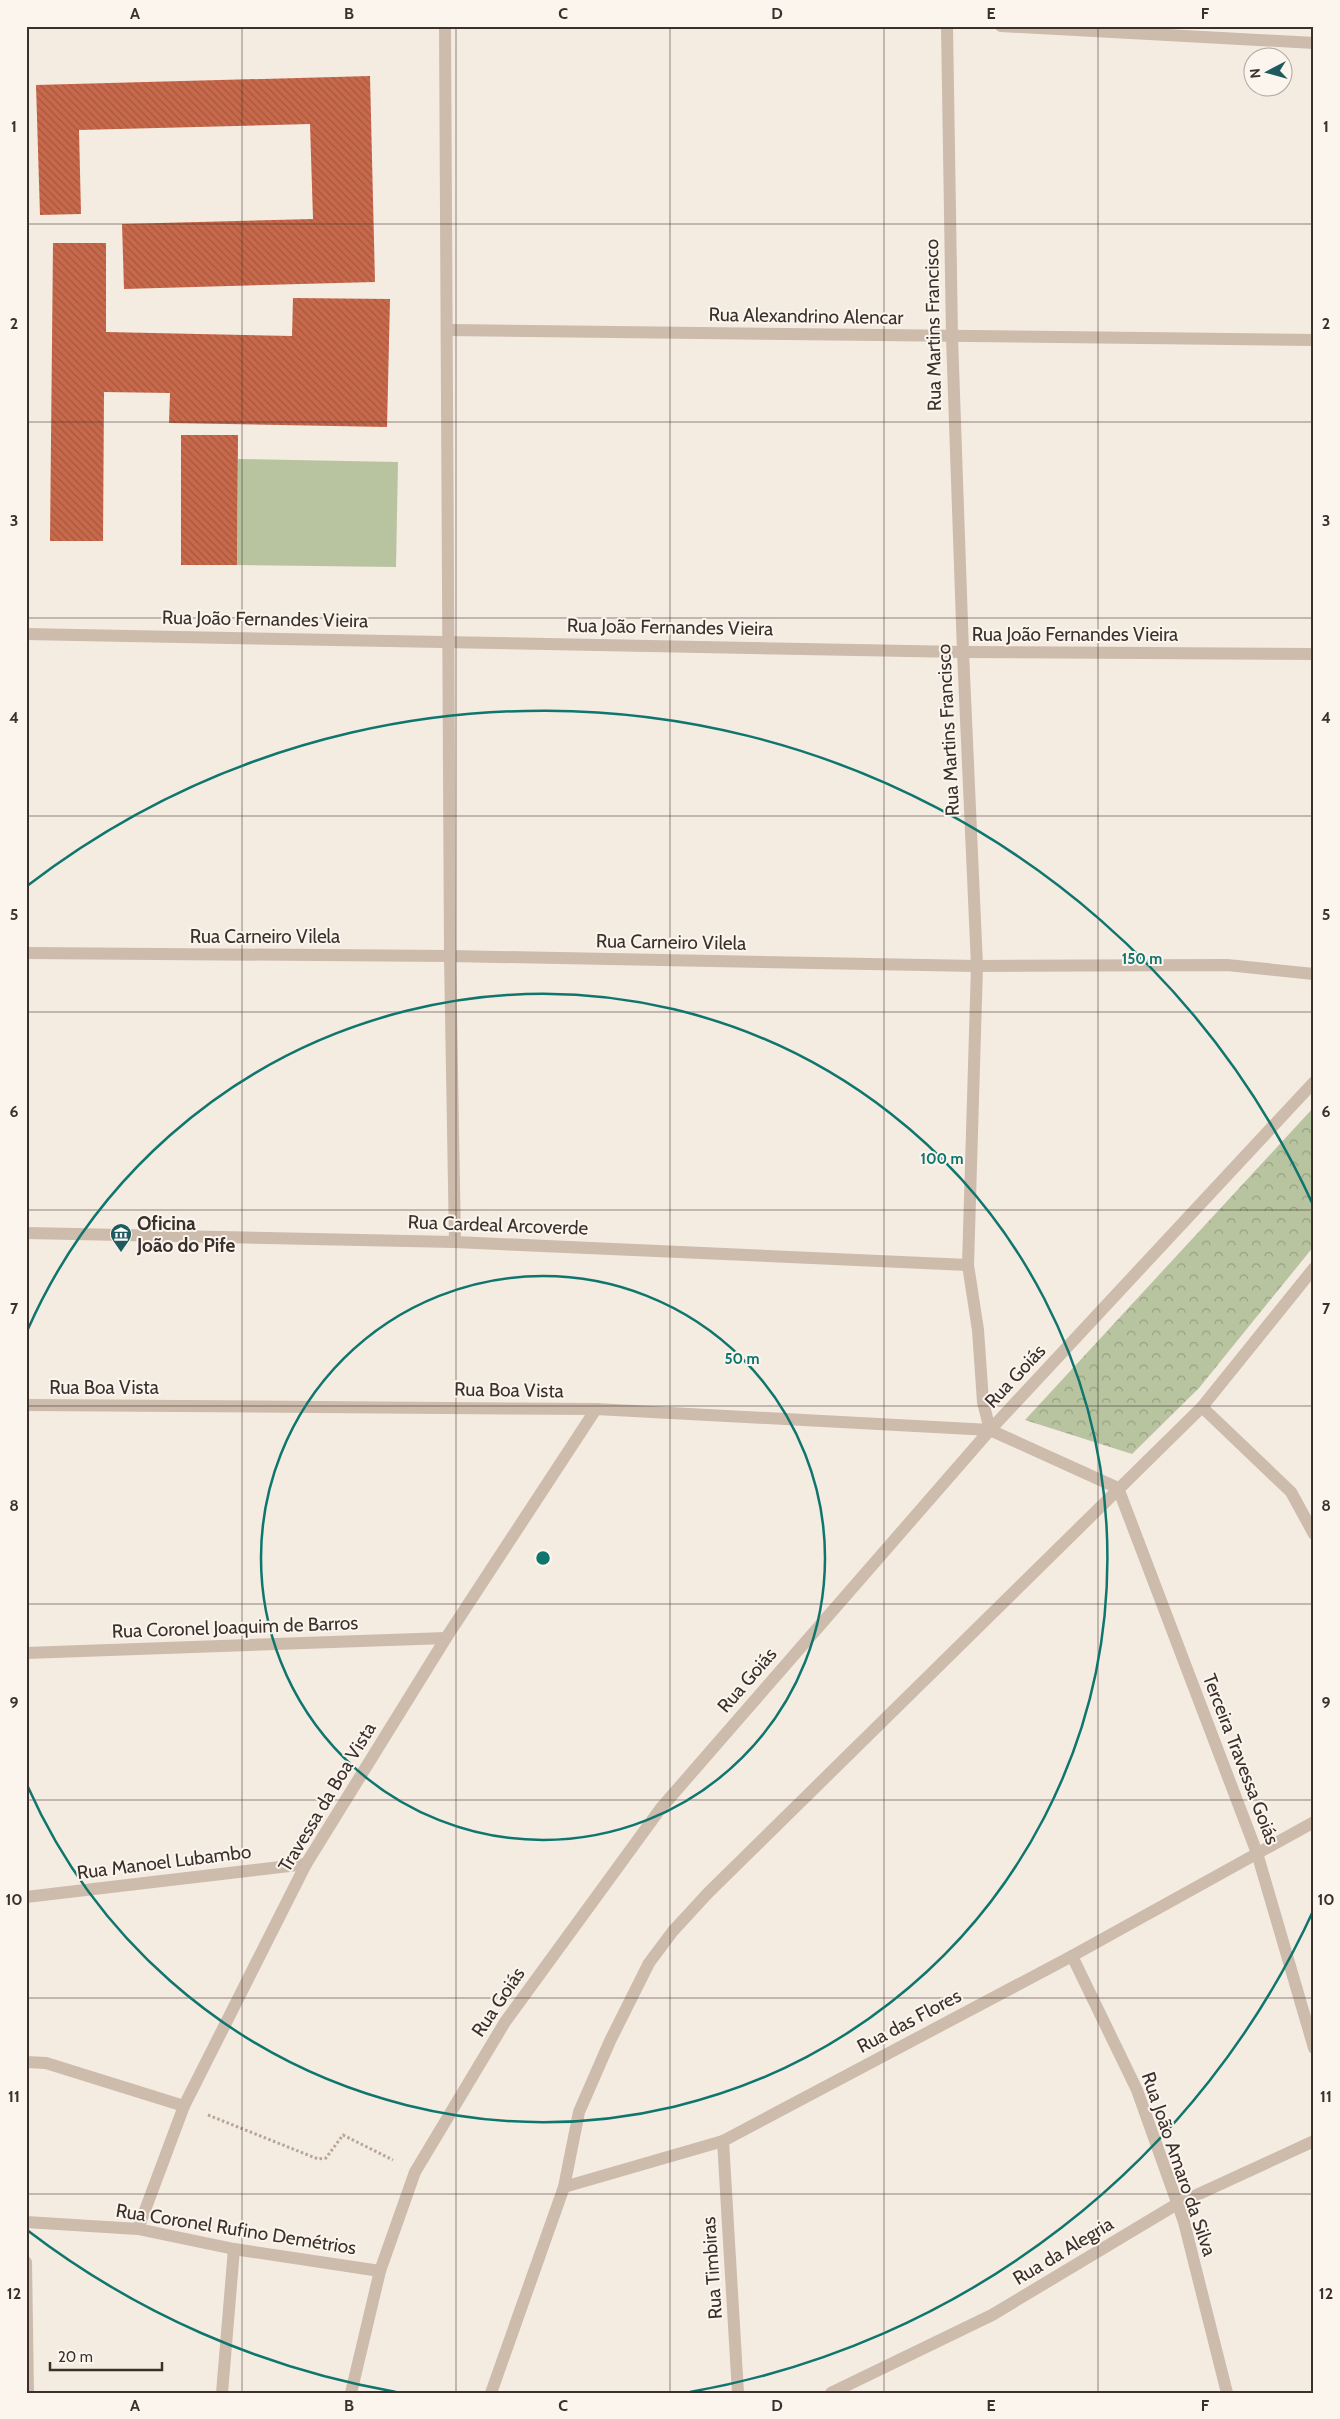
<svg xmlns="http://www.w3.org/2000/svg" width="1340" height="2419" viewBox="0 0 1340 2419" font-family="Cabin,sans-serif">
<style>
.park{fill:url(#park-crowns)}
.pitch{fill:#b8c4a0}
.building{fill:url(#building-back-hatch)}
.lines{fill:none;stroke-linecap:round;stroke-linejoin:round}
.path{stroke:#b9a596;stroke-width:3;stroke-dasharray:2.5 2.5;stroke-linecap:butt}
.lane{stroke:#cdbbac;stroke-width:12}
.street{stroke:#cdbbac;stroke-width:12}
.grid{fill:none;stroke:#3b302b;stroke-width:1;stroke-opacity:0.55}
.ring{fill:none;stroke:#0f766e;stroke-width:2.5}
.labels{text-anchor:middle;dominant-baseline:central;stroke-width:4;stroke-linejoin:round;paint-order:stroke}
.street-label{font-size:19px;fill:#3b302b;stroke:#fbf5ee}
.poi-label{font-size:19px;font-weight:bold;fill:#3b302b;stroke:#fbf5ee;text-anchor:start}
.centre{fill:#0f766e;stroke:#fbf5ee;stroke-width:2.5}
.ring-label{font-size:15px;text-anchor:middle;font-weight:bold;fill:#0f766e;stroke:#fbf5ee;stroke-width:4;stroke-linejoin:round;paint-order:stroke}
.neatline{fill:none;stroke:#3b302b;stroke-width:2}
.grid-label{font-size:16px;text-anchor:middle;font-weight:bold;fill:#3b302b}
</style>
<defs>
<pattern id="park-crowns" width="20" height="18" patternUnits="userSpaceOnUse" patternTransform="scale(1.25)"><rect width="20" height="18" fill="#b8c4a0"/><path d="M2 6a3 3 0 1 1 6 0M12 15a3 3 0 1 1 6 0" fill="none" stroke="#97a083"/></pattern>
<pattern id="building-back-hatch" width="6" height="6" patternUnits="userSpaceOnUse" patternTransform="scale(1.25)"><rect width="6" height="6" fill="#c8694b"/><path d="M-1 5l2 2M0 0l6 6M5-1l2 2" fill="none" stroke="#a4573f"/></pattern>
</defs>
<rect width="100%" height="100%" fill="#f4ebe1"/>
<path class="park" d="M1314,1107v139l-115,142 -67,66 -107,-34z"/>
<path class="pitch" d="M238,459l160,3 -2,105 -159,-2z"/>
<g class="building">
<path d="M370,76l5,206 -251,7 -2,-65 191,-5 -3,-95 -231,6 2,84 -41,1 -4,-130z"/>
<path d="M53,243h53v89l186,4 1,-38 97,1 -3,128 -218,-4 1,-30 -66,-1 -1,149h-53z"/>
<path d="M181,435h57l-1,130h-56z"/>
</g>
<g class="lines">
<path class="path" d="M208,2115l110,44 8,-1 17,-23 50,25"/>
<g class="lane">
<path d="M26,2062l20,1 138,43"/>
<path d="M222,2393l12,-144"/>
</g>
<g class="street">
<path d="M445,26l5,930 5,286"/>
<path d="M947,26l5,311 11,315 14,314 -9,299 10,65 5,72 7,28"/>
<path d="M1001,26l313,17"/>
<path d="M447,330l867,10"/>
<path d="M26,634l937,18 351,2"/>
<path d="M26,953l424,3 527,10 250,-1 87,9"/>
<path d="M26,1233l429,9 513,23"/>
<path d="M26,1405l570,4 394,21 128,58 139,365 57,195"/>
<path d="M1202,1407l89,85 23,42"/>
<path d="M26,1653l420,-15"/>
<path d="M26,1897l280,-33"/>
<path d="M1072,1956l65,134 47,132 43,171"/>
<path d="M723,2141l15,252"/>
<path d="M564,2187l159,-46 349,-185 242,-134"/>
<path d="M26,2222l112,7 96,20 146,22"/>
<path d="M138,2229l46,-123 122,-242 140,-226 150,-229"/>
<path d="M26,2262l2,131"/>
<path d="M351,2393l29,-122 35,-99 90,-150 156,-214 329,-378 324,-348"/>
<path d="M491,2393l73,-206 15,-75 31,-71 39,-78 24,-32 35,-38 494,-486 112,-139"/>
<path d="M831,2393l161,-78 185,-111 137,-63"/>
</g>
</g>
<path class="grid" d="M242,26v2367M456,26v2367M670,26v2367M884,26v2367M1098,26v2367M26,224h1288M26,422h1288M26,618h1288M26,816h1288M26,1012h1288M26,1210h1288M26,1406h1288M26,1604h1288M26,1800h1288M26,1998h1288M26,2194h1288"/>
<g class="ring">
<circle cx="543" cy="1558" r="282"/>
<path d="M28 1329A564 564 0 1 1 28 1787"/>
<path d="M1314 1909A847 847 0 0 1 690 2392M396 2392A847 847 0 0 1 27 2230M27 886A847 847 0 0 1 1314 1207"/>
</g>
<defs>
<g id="museum-pin" transform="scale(1.125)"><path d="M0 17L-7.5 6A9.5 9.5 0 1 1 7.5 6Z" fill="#1f5a5e" stroke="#fbf5ee"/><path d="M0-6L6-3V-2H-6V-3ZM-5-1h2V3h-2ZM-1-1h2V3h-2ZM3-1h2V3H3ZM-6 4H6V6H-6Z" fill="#fff"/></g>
</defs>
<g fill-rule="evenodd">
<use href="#museum-pin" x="121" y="1234"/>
</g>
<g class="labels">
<g class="street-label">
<text transform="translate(806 316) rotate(1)">Rua Alexandrino Alencar</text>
<text transform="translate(933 325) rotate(-91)">Rua Martins Francisco</text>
<text transform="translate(265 619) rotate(1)">Rua João Fernandes Vieira</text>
<text transform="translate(670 627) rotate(1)">Rua João Fernandes Vieira</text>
<text x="1075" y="634">Rua João Fernandes Vieira</text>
<text transform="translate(948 730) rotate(-93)">Rua Martins Francisco</text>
<text x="265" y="936">Rua Carneiro Vilela</text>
<text transform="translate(671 942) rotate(1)">Rua Carneiro Vilela</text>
<text transform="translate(498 1225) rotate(2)">Rua Cardeal Arcoverde</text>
<text transform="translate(1015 1376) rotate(-47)">Rua Goiás</text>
<text x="104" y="1387">Rua Boa Vista</text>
<text transform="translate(509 1390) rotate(1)">Rua Boa Vista</text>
<text transform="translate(235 1627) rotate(-2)">Rua Coronel Joaquim de Barros</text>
<text transform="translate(747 1680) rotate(-49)">Rua Goiás</text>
<text transform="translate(1241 1759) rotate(69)">Terceira Travessa Goiás</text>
<text transform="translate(327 1797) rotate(-59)">Travessa da Boa Vista</text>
<text transform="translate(164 1862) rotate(-7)">Rua Manoel Lubambo</text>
<text transform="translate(498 2002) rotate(-56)">Rua Goiás</text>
<text transform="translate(909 2021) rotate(-28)">Rua das Flores</text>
<text transform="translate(1179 2164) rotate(71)">Rua João Amaro da Silva</text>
<text transform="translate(236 2229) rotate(9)">Rua Coronel Rufino Demétrios</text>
<text transform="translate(1063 2251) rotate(-31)">Rua da Alegria</text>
<text transform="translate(712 2268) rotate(-94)">Rua Timbiras</text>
</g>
<g class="poi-label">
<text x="137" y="1223">Oficina<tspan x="137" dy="22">João do Pife</tspan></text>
</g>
</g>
<circle cx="543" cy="1558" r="8" class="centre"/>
<g class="ring-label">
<text x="1142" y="964">150 m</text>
<text x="942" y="1164">100 m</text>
<text x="742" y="1364">50 m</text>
</g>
<rect width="1340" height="2419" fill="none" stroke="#fbf5ee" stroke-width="55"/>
<g transform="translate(1268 72) rotate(264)"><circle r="24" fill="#fbf5ee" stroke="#aea6a0"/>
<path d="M0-4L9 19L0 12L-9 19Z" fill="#1f5a5e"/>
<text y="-8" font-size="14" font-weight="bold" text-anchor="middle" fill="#3b302b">N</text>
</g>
<path d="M50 2362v8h112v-8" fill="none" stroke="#3b302b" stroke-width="2.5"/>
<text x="58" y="2362" font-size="15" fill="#3b302b" stroke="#fbf5ee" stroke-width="4" paint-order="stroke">20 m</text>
<rect x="28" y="28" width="1284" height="2364" class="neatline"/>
<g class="grid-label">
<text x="135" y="19">A</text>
<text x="349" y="19">B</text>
<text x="563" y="19">C</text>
<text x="777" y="19">D</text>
<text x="991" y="19">E</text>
<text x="1205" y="19">F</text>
<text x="14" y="132">1</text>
<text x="1326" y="132">1</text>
<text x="14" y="329">2</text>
<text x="1326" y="329">2</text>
<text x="14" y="526">3</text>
<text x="1326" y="526">3</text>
<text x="14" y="723">4</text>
<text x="1326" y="723">4</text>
<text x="14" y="920">5</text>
<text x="1326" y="920">5</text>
<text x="14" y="1117">6</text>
<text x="1326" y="1117">6</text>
<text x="14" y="1314">7</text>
<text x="1326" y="1314">7</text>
<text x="14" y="1511">8</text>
<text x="1326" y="1511">8</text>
<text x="14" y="1708">9</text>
<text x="1326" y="1708">9</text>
<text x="14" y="1905">10</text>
<text x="1326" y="1905">10</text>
<text x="14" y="2102">11</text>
<text x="1326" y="2102">11</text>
<text x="14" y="2299">12</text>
<text x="1326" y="2299">12</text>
<text x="135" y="2411">A</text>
<text x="349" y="2411">B</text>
<text x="563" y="2411">C</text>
<text x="777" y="2411">D</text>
<text x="991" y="2411">E</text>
<text x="1205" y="2411">F</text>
</g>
</svg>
